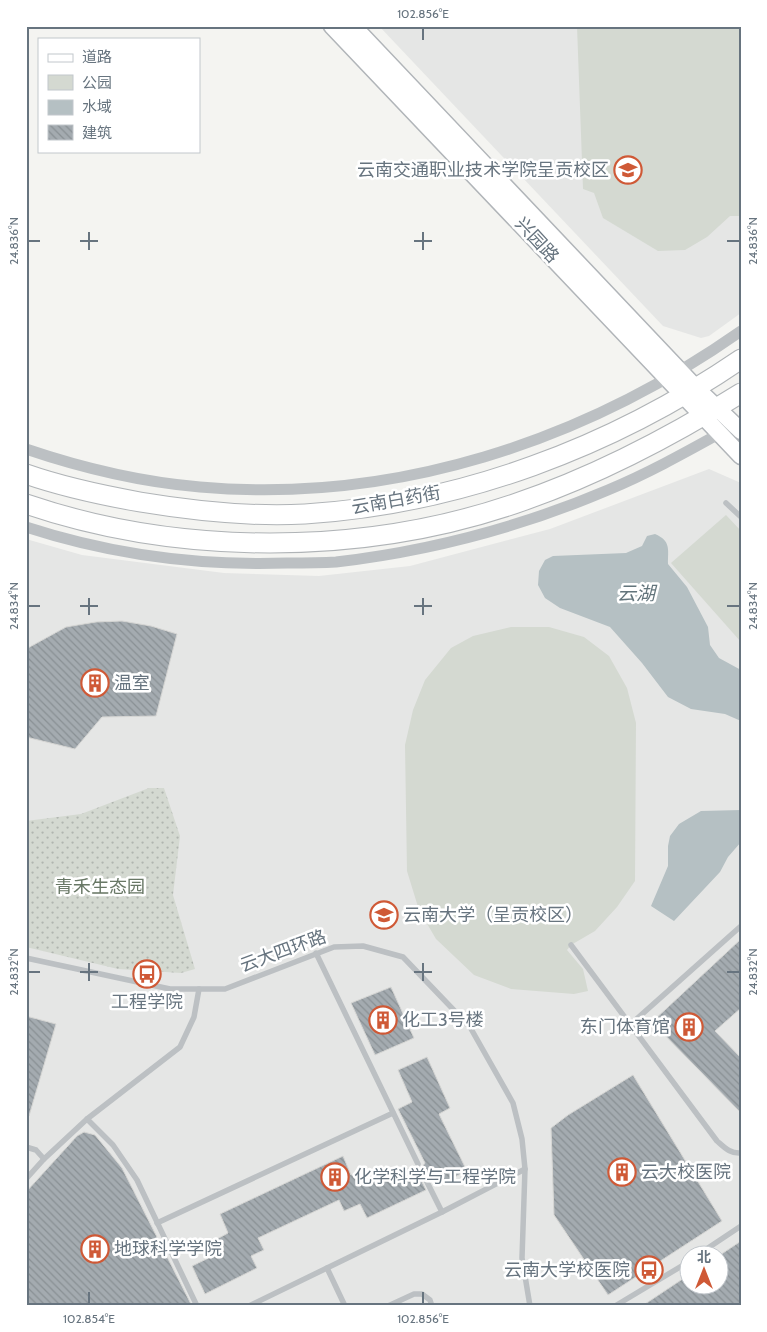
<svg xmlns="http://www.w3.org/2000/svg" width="767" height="1332" viewBox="0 0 767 1332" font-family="Cabin,'Noto Sans SC',sans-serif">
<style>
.built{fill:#e5e6e5;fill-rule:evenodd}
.green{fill:url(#green-dots)}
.pitch{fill:#d4d9d1}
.water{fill:#b5c0c3}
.building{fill:url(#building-back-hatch);stroke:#d6d6d4}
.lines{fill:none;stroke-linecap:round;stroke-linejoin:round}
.secondary-casing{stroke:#b1b5b9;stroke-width:19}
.primary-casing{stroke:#b0b4b7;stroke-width:21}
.service{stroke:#bcc0c3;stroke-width:5.5}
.minor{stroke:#bcc0c3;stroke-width:11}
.secondary{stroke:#fff;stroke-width:16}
.primary{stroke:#fff;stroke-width:19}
.ticks{fill:none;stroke:#67747f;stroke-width:2}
.labels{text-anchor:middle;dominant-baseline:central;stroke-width:5;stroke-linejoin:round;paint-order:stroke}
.poi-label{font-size:18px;fill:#67747f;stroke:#fff;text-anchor:start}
.street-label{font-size:18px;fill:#67747f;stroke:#fff}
.park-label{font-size:18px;fill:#687765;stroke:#fff}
.water-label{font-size:19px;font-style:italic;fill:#63757c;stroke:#fff}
.neatline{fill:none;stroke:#67747f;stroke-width:2}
.ticks-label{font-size:12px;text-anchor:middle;fill:#67747f}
</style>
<defs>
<pattern id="green-dots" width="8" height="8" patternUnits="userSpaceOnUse" patternTransform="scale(1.25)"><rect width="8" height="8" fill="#d4d9d1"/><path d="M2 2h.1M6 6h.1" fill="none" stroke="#b0b5af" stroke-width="1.8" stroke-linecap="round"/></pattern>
<pattern id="building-back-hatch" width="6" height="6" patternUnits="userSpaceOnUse" patternTransform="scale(1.25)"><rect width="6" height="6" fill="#a4abb0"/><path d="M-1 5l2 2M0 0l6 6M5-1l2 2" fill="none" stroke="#899094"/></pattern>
</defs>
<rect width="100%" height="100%" fill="#f4f4f1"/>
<g class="built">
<path d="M379,26h362v287l-32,23 -8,2 -38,-12z"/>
<path d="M709,469l32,14v823h-715v-767l56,16 142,18 95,3 91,-10 140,-37zM690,1254h30v30h-30z"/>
</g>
<path class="green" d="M149,788h15l16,48 -7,59 22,74 -14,4 -63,-4 -92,-22v-126l55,-7z"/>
<g class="pitch">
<path d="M577,26h164v190h-11l-23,21 -22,13 -27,1 -55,-33 -9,-25 -11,-4z"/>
<path d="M726,515l15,16v111l-70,-79z"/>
<path d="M511,627h38l35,10 25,19 18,32 9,35 -1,158 -18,26 -22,24 -24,14 -4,5 16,19 5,22 -14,3 -63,-5 -37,-14 -38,-36 -17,-29 -12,-39 -2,-126 8,-35 12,-30 26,-32 22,-12z"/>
</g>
<g class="water">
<path d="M655,534c16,7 13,15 13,30l19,23 21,40 2,18 9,13 22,12v51l-16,-7 -34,-5 -23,-12 -26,-34 -32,-36 -50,-19 -15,-10 -7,-13 1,-14 6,-11 8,-4 73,-3 16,-7 5,-10z"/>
<path d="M741,810v32l-13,15 -8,15 -46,49 -23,-15 17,-40v-20l2,-10 9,-12 22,-13z"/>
</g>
<g class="building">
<path d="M122,621l29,5 26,8 -21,82 -54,1 -27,32 -49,-12v-88l40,-22 30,-5z"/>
<path d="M741,939v69l-26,23 26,27v55l-89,-91z"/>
<path d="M391,987l23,51 -39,17 -24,-52z"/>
<path d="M26,1016l30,8 -27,92h-3z"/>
<path d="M427,1057l23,51 -11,6 28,57 -31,15 -9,-14h-5l-3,4 7,14 -59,28 -7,-14 -16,7 -5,-11 -81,38 6,12 -13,6 6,12 -52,26 -13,-28 31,-15 -6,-12 11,-6 -8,-19 123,-58 8,19 15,-7 7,13 33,-16 3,5 13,-3 3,-4 -27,-54 14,-7 -14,-32z"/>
<path d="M633,1075l89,146 -114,74 -54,-80 -3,-87 17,-13z"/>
<path d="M84,1132l11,3 27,33 70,138h-166v-114l51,-56z"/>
<path d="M741,1241v65h-99l48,-32v10h30v-29z"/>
</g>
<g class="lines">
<g class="secondary-casing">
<g id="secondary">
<path d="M332,26l409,430"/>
<path d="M353,26l343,362 45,43"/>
</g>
</g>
<g class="primary-casing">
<g id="primary">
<path d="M26,474c37,13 75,21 114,28 54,9 110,15 165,12 156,-10 307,-67 436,-155"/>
<path d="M26,504c153,52 335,52 488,0 80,-27 155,-66 227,-111"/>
</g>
</g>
<g class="service">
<path d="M726,503l15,14"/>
<path d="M571,945l146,196c7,6 13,13 24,12"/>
<path d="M316,953l102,211"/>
<path d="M26,958l144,31h55l109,-42 29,-1 40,11 67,70 43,76 9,36 3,30 -3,89 8,48"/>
<path d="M631,1024l110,-98"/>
<path d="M87,1119l26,26 24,35 60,126"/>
<path d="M26,1147l10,3 8,9 -18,20"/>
<path d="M44,1159l43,-40 93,-72 14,-30 5,-28"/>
<path d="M424,1176l18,36"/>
<path d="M157,1223l236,-110"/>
<path d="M699,1254l42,-28"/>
<path d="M327,1268l18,38"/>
<path d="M249,1306l193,-94 83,-43"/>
<path d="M388,1306l26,-12h8l8,6 2,6"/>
<path d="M615,1306l75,-45"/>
</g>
<g class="minor">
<path d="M26,449c56,19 115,33 174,38 194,17 383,-45 541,-156"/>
<path d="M26,527c83,27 173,39 261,36 16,0 32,0 49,-1 94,-11 185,-35 272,-72 41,-17 80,-39 118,-60"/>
</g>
<use href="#secondary" class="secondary"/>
<use href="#primary" class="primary"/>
</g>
<path class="ticks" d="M423,28v12M89,232v18M423,232v18M28,241h12M80,241h18M414,241h18M727,241h13M89,598v17M423,598v17M28,606h12M80,606h18M414,606h18M727,606h13M89,963v18M423,963v18M28,972h12M80,972h18M414,972h18M727,972h13M89,1292v12M423,1292v12"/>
<defs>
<g id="university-ring" transform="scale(1.4375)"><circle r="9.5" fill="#fff" stroke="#cf5936" stroke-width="1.5"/><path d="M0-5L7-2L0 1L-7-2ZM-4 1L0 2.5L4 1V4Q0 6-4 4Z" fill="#cf5936"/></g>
<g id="building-ring" transform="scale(1.4375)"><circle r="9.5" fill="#fff" stroke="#cf5936" stroke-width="1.5"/><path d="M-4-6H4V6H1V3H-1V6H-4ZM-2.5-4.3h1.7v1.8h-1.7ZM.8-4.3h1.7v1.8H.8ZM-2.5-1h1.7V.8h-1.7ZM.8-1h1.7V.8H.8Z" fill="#cf5936"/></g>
<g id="bus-ring" transform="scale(1.4375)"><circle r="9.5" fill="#fff" stroke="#cf5936" stroke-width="1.5"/><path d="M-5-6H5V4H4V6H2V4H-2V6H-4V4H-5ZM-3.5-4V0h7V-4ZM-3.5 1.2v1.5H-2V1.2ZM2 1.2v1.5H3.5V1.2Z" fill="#cf5936"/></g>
</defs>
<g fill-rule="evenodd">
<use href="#university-ring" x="628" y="170"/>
<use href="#building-ring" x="95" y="683"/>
<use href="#university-ring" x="384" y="915"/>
<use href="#bus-ring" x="147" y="974"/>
<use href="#building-ring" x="383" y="1020"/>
<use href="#building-ring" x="689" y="1027"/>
<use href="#building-ring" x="622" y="1172"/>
<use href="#building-ring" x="335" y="1177"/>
<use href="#building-ring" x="95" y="1249"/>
<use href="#bus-ring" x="649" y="1270"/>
</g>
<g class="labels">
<g class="poi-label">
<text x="609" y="170" text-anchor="end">云南交通职业技术学院呈贡校区</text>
<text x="114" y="683">温室</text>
<text x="403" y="915">云南大学（呈贡校区）</text>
<text x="147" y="1002" text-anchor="middle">工程学院</text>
<text x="402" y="1020">化工3号楼</text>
<text x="670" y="1027" text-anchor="end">东门体育馆</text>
<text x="641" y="1172">云大校医院</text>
<text x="354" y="1177">化学科学与工程学院</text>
<text x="114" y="1249">地球科学学院</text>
<text x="630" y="1270" text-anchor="end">云南大学校医院</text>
</g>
<g class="street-label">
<text transform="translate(537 240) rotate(47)">兴园路</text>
<text transform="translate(396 500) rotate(-10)">云南白药街</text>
<text transform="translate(283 951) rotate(-20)">云大四环路</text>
</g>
<g class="park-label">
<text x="100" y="887">青禾生态园</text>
</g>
<g class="water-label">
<text x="636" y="593">云湖</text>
</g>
</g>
<rect width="767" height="1332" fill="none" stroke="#ffffff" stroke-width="55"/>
<rect x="38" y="38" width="162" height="115" fill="#ffffff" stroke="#c2c7cc"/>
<rect x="48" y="54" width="25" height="8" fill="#ffffff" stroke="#c2c7cc"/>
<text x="82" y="62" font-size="15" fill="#67747f">道路</text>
<rect x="48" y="75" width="25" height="15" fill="#d4d9d1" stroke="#c2c7cc"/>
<text x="82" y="88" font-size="15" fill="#67747f">公园</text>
<rect x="48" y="100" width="25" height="15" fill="#b5c0c3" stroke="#c2c7cc"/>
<text x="82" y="112" font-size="15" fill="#67747f">水域</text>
<rect x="48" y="125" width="25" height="15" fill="url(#building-back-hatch)" stroke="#c2c7cc"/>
<text x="82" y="138" font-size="15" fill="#67747f">建筑</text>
<g transform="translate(704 1270)"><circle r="24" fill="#ffffff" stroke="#c2c7cc"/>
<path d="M0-4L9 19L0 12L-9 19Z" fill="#cf5936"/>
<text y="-8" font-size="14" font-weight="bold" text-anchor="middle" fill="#67747f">北</text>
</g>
<rect x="28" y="28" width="712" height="1276" class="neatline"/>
<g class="ticks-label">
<text x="423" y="18">102.856°E</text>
<text transform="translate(14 241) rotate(-90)" y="4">24.836°N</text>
<text transform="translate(753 241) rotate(-90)" y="4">24.836°N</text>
<text transform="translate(14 606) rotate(-90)" y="4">24.834°N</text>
<text transform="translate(753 606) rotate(-90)" y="4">24.834°N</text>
<text transform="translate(14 972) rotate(-90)" y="4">24.832°N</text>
<text transform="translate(753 972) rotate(-90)" y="4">24.832°N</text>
<text x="89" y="1323">102.854°E</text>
<text x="423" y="1323">102.856°E</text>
</g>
</svg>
